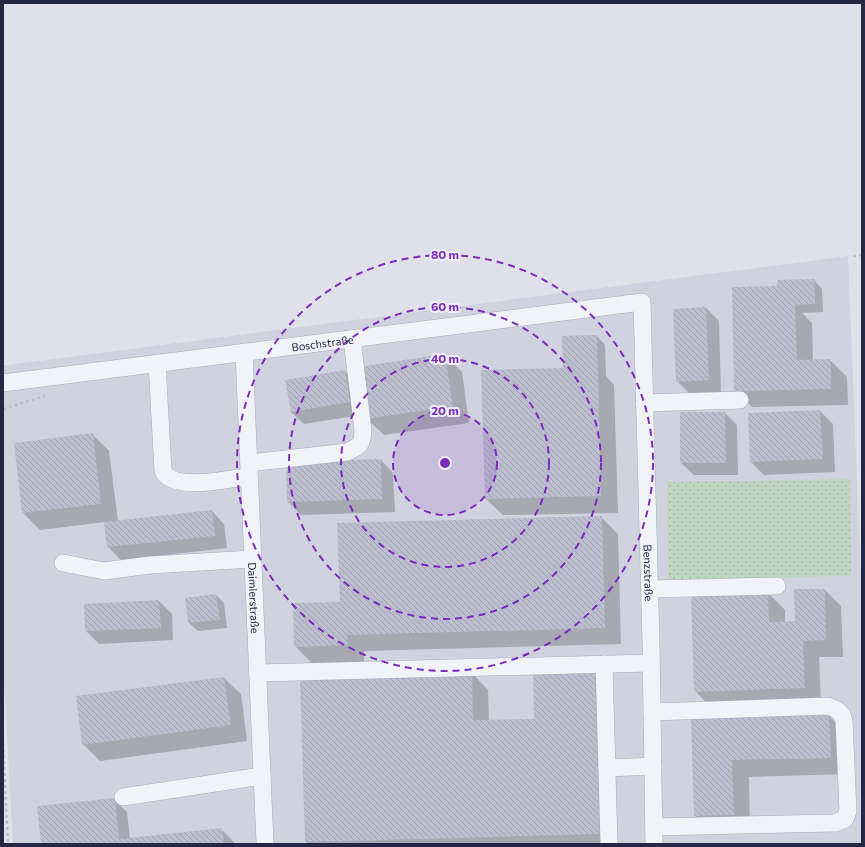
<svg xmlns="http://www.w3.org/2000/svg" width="865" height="847" viewBox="0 0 865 847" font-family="Commissioner,sans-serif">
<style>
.built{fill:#d1d2df}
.grass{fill:url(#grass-dots)}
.shadow{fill:#0003}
.building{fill:url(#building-back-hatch)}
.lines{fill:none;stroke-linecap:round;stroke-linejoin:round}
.minor-casing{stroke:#a8a9b8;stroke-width:18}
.path{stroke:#bdbec9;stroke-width:2.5;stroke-dasharray:3 3;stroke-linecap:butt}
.minor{stroke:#f2f3f8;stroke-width:17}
.ring{fill:none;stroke:#7b2cbf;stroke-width:2;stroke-dasharray:7 5}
.labels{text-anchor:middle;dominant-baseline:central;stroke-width:4;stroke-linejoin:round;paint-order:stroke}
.street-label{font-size:11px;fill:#262843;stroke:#eff0f7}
.centre{fill:#7b2cbf;stroke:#eff0f7;stroke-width:2}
.ring-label{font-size:12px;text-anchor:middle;font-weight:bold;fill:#7b2cbf;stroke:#eff0f7;stroke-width:4;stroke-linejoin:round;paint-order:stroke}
</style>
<defs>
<pattern id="grass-dots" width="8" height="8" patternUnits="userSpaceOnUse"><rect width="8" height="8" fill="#bfd5c0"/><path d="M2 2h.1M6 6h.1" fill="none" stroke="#a4b7a6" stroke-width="1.8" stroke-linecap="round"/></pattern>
<pattern id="building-back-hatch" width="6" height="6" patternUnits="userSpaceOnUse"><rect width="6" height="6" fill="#bcbdce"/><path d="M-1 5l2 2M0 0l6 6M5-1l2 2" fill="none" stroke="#a1a2b2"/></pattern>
</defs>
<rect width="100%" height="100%" fill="#dfe0ea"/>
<path class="built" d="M848,256l14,348v240h-849l-10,-182v-297h5z"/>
<path class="grass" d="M850,479l1,97 -183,3 -1,-97z"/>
<g class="shadow">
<path d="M814,280l8,9 1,23 -21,1 10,10 1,37h17l17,17 1,28 -96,2 -17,-17 43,-103z"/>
<path d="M706,308l13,13 2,72 -31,1 -13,-13z"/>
<path d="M597,336l8,9 1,31 8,9 4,128 -115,2 -17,-16z"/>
<path d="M445,355l17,17 7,51 -85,12 -17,-16z"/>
<path d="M345,371l12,13 5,31 -58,9 -13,-12z"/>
<path d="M820,411l13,13 2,48 -71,3 -13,-13 -2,-48z"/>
<path d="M725,413l12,12 1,50h-44l-13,-12z"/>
<path d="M92,434l17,17 9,70 94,-10 12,13 3,24 -106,12 -13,-13 -3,-25 -65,8 -17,-17z"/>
<path d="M381,460l12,13 2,39 -94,3 -13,-13z"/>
<path d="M601,517l17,17 3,110 -257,7v11l-52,1 -17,-17 46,-43z"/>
<path d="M825,590l16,16 2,51h-24l2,48 -109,3 -17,-17 73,-98 17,17v13l11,-1z"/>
<path d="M216,595l8,8 3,25 -29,3 -9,-8 -3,-25z"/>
<path d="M159,601l13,13 1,26 -74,4 -13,-13 -1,-26z"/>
<path d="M595,671l13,13 8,160h-308l-2,-2 166,-169 16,17 1,31 46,-1z"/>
<path d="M224,678l17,16 6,47 -147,20 -17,-17z"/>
<path d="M829,716l17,17 1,41 -98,3 1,55 -38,1 -17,-17 -3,-96z"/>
<path d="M114,799l13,13 3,27 92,-9 12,12 1,2h-193z"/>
</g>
<g class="building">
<path d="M814,279l1,25 -20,1 2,55 34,-1v30l-97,2 -2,-104 45,-1v-6z"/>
<path d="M706,307l3,73 -33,2 -3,-73z"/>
<path d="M597,335l4,161 -116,3 -4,-129 82,-2 -1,-32z"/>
<path d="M445,354l8,52 -87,13 -8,-52z"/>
<path d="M345,370l5,32 -59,10 -6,-32z"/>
<path d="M820,410l3,49 -73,3 -2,-49z"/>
<path d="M680,412h45l1,51h-46z"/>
<path d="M93,433l8,71 -79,9 -8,-70z"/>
<path d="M381,459l1,40 -95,3 -1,-40z"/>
<path d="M212,510l3,26 -108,11 -3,-25z"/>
<path d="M602,516l3,112 -258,7 1,10 -54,2 -1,-44 47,-1 -3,-79z"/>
<path d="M794,589h31l1,51 -23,1 2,47 -111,4 -3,-98 77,-2 1,30 26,-1z"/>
<path d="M216,594l4,26 -32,3 -3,-25z"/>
<path d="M159,600l2,28 -76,3 -1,-27z"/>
<path d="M595,670l5,164 -295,8 -5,-165 172,-5 1,48 61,-1 -1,-47z"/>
<path d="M224,677l7,48 -149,20 -6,-49z"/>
<path d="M829,715l2,43 -99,2 2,55 -40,1 -3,-97z"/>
<path d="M115,798l4,41 103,-11 2,16h-183l-4,-38z"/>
</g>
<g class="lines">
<g class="minor-casing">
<g id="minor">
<path id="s1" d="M244,352l21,492"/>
<path d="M157,363l6,108c10,21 68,8 86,5"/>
<path id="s2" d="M3,383l639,-81 9,342 3,200"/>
<path d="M644,403l96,-3"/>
<path d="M249,463l98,-11c13,-6 15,-7 16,-21l-11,-92"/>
<path d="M63,563l41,8 46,-6 103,-6"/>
<path d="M650,589l127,-3"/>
<path d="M604,664l5,180"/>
<path d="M258,673l393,-10"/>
<path d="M652,712l176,-6c9,3 14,6 16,15l4,90 -3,8 -10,4 -181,4"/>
<path d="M607,768l46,-2"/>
<path d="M123,797l139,-21"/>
</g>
</g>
<g class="path">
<path d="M853,256l9,-1"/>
<path d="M3,409l42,-13"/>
<path d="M3,743l5,101"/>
</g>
<use href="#minor" class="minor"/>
</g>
<circle cx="445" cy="463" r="52" fill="#7b2cbf" fill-opacity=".12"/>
<g class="ring">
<circle cx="445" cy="463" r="52"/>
<circle cx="445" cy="463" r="104"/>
<circle cx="445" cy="463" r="156"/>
<circle cx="445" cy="463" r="208"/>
</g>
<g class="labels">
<g class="street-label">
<text stroke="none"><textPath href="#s2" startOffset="322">Boschstraße</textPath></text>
<text stroke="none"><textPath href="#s2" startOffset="915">Benzstraße</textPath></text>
<text stroke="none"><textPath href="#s1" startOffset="246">Daimlerstraße</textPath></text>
</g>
</g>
<circle cx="445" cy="463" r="6" class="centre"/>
<g class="ring-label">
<text x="445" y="259">80 m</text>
<text x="445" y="311">60 m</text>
<text x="445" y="363">40 m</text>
<text x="445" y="415">20 m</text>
</g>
<rect width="865" height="847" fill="none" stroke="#262843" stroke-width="8"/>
</svg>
